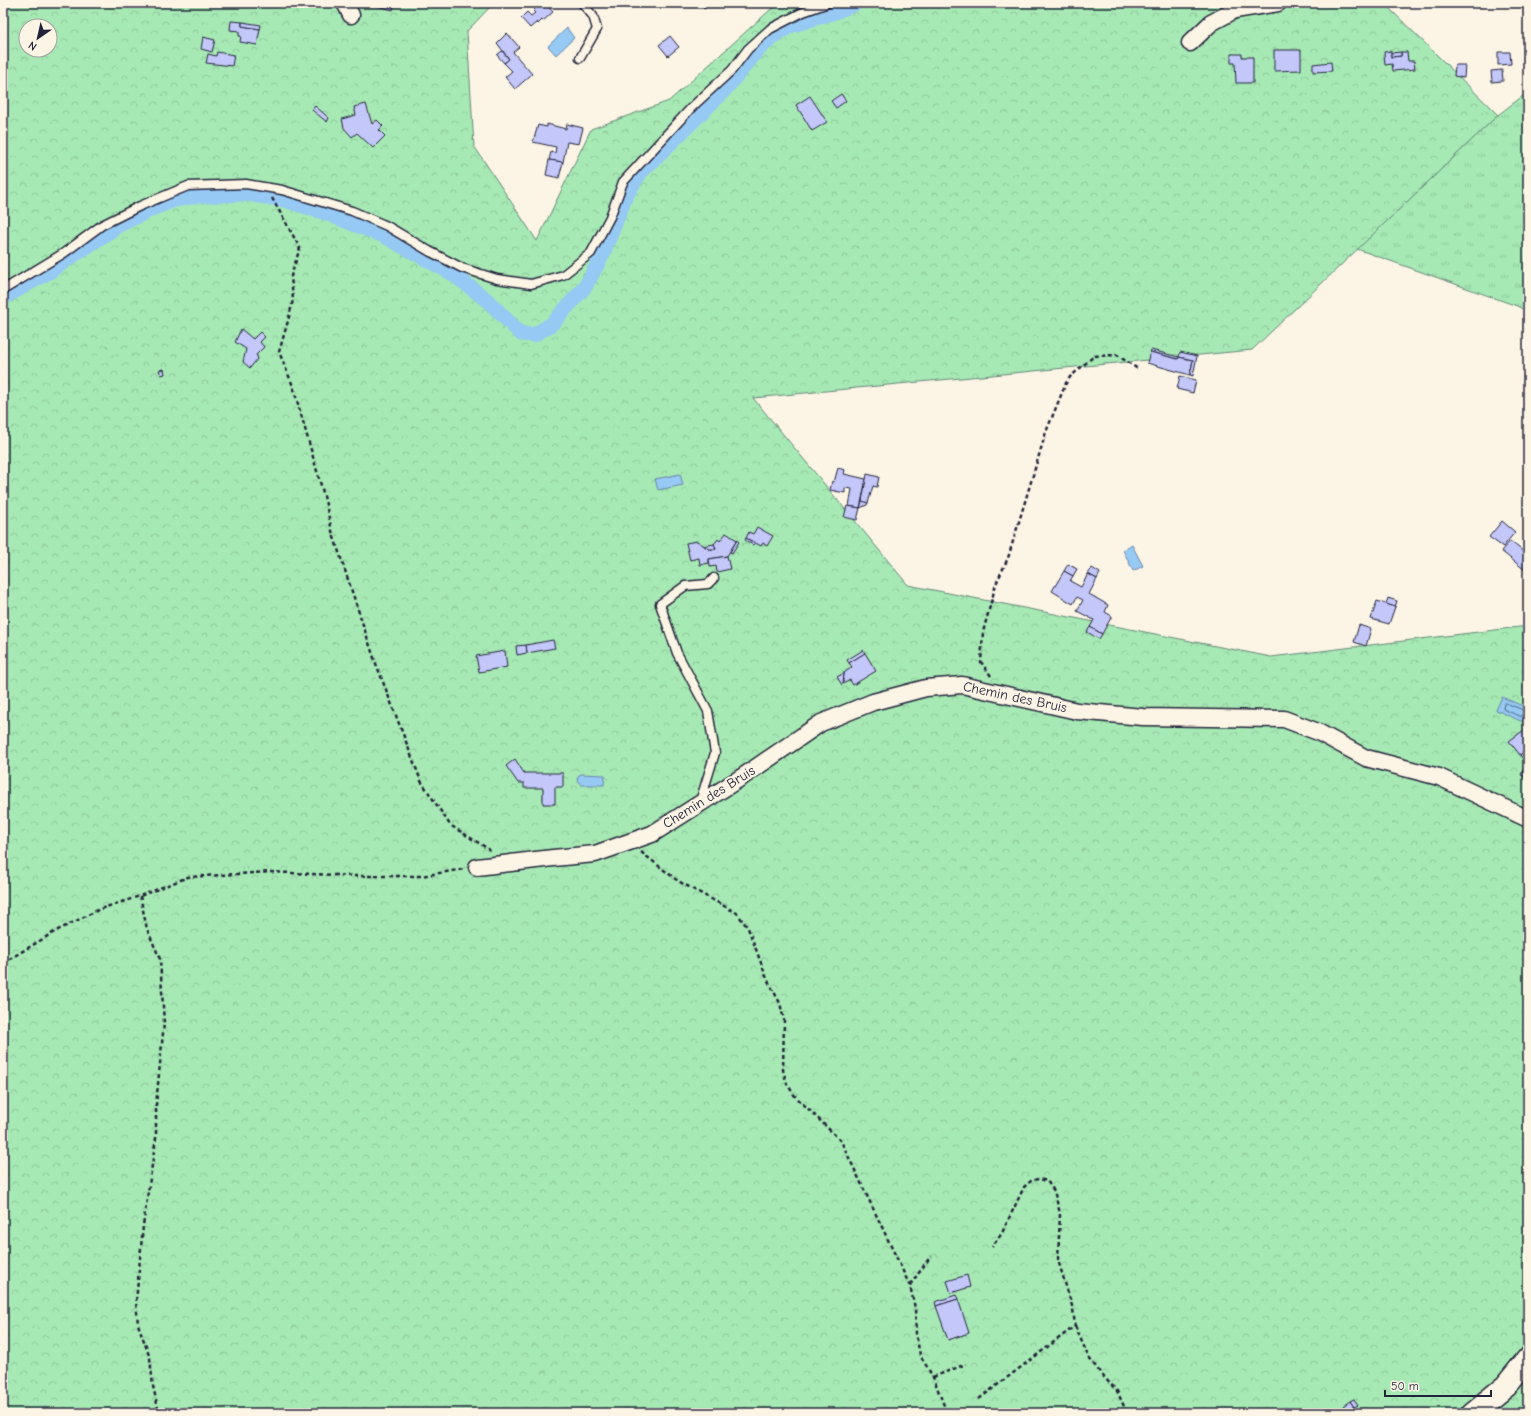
<svg xmlns="http://www.w3.org/2000/svg" width="1531" height="1416" viewBox="0 0 1531 1416" font-family="'Comic Neue',sans-serif">
<style>
.grass{fill:url(#grass-tufts);stroke:#648678}
.forest{fill:url(#forest-crowns);stroke:#648678;fill-rule:evenodd}
.water{fill:#96c9f3;stroke:#6886a9}
.lines{fill:none;stroke-linecap:round;stroke-linejoin:round}
.shore{stroke:#506585;stroke-width:1}
.canal{stroke:#96c9f3;stroke-width:15}
.building{fill:#c3c7f9;stroke:#22223b}
.lane-casing{stroke:#22223b;stroke-width:11}
.street-casing{stroke:#22223b;stroke-width:19}
.secondary-casing{stroke:#22223b;stroke-width:25}
.path{stroke:#22223b;stroke-width:2.5;stroke-dasharray:4 3;stroke-linecap:butt}
.lane{stroke:#fcf5e5;stroke-width:8}
.street{stroke:#fcf5e5;stroke-width:16}
.secondary{stroke:#fcf5e5;stroke-width:22}
.labels{text-anchor:middle;dominant-baseline:central;stroke-width:4;stroke-linejoin:round;paint-order:stroke}
.street-label{font-size:14px;fill:#22223b;stroke:#fcf5e5}
</style>
<defs>
<pattern id="grass-tufts" width="24" height="20" patternUnits="userSpaceOnUse"><rect width="24" height="20" fill="#a6e9b4"/><path d="M3 7l-1-3M5 7V3M7 7l1-3M15 17l-1-3M17 17v-4M19 17l1-3" fill="none" stroke="#8fc89c"/></pattern>
<pattern id="forest-crowns" width="20" height="18" patternUnits="userSpaceOnUse"><rect width="20" height="18" fill="#a6e9b4"/><path d="M2 6a3 3 0 1 1 6 0M12 15a3 3 0 1 1 6 0" fill="none" stroke="#8fc89c"/></pattern>
</defs>
<rect width="100%" height="100%" fill="#fcf5e5"/>
<filter id="ink" filterUnits="userSpaceOnUse"><feTurbulence type="fractalNoise" baseFrequency=".025" numOctaves="2"/><feDisplacementMap in="SourceGraphic" scale="8" xChannelSelector="R" yChannelSelector="G"/><feConvolveMatrix kernelMatrix="1 2 1 2 8 2 1 2 1" color-interpolation-filters="sRGB"/></filter>
<g filter="url(#ink)">
<path class="grass" d="M1528,92v220l-11,-6 -160,-57 141,-134z"/>
<path class="forest" d="M3,3h491l-27,28 7,115 63,95 54,-112 78,-28 101,-91 15,-7h599l114,112 -246,235 -499,48 155,187 363,72 257,-31v787h-1525zM26,26h24v24h-24z"/>
<g class="water">
<path d="M567,28l7,10 -18,17 -8,-9z"/>
<path d="M680,474l3,11 -25,5 -3,-11z"/>
<path d="M1132,545l11,21 -10,5 -10,-21z"/>
<path d="M1502,697l23,10 2,-4h1v8l-5,11 -27,-12z"/>
<path d="M581,774l24,1 -1,10h-23l-4,-5 1,-4z"/>
</g>
<g class="lines">
<path class="shore" d="M1506,703l17,7 -1,6h-3l-16,-7 1,-5z"/>
<path class="canal" d="M3,298l46,-26 70,-47 35,-17 20,-8 22,-4 50,-2 39,6 38,12 61,24 69,38 34,26 34,34 13,1 18,-11 33,-37 17,-31 24,-60 14,-23 82,-80 37,-44 19,-16 12,-7 45,-14 21,-9"/>
</g>
<g class="building">
<path d="M373,3h22l-2,7 -20,-5z"/>
<path d="M541,3h4l8,9 -10,9 -1,-1 -4,4 -1,-2 -7,6 -9,-10 6,-6 4,4 4,-3 -2,-2z"/>
<path d="M699,3h13l-8,6z"/>
<path d="M231,21l11,1v4l18,3 -3,16 -17,-3 1,-6h-2v-5l-9,-1z"/>
<path d="M242,22l19,3 -1,4 -18,-3z"/>
<path d="M507,33l12,14 -6,5 19,22 -17,15 -10,-12 7,-6 -8,-8 5,-4 -12,-16z"/>
<path d="M670,36l9,11 -11,9 -9,-11z"/>
<path d="M203,37l12,3 -3,12 -11,-3z"/>
<path d="M1274,50h27v20l-27,1z"/>
<path d="M502,51l7,8 -5,4 -7,-8z"/>
<path d="M1391,51v6l10,-1v-4h6l1,9h6l1,8 -22,2 -1,-7 -7,1 -1,-13z"/>
<path d="M217,52l17,3 -2,11 -26,-3 2,-9 8,2z"/>
<path d="M1401,52v4l-10,1v-4z"/>
<path d="M1498,52h12l1,12 -13,1z"/>
<path d="M1231,54h11v3h11v26h-17l-1,-20h-4z"/>
<path d="M1331,62l1,9 -19,1v-8z"/>
<path d="M1455,65h10l-1,13 -10,-2z"/>
<path d="M1502,70l1,11 -11,1 -1,-11z"/>
<path d="M841,94l5,7 -10,7 -5,-7z"/>
<path d="M810,96l17,26 -15,9 -16,-26z"/>
<path d="M366,104l6,20 5,-4 6,6 -4,4 6,6 -12,12 -16,-15 -5,4 -8,-9 -2,-9 14,-4 -2,-8z"/>
<path d="M315,106l14,12 -2,4 -15,-12z"/>
<path d="M547,124l19,5 1,-5 16,4 -4,16 -12,-2 -4,20 -14,-2 2,-8 4,1 1,-6 -23,-5 5,-17 9,2z"/>
<path d="M549,160l14,2 -4,16 -13,-3z"/>
<path d="M241,329l12,10 7,-7 5,5 -5,5 4,5 -8,8 2,3 -8,10 -7,-6 3,-13 -11,-7z"/>
<path d="M1151,350l28,7 -1,2 -28,-7z"/>
<path d="M1150,352l28,7 1,-2 14,3 -3,15 -43,-12z"/>
<path d="M1180,352l17,4 -4,20 -3,-1 3,-15 -14,-3z"/>
<path d="M164,369l1,5 -4,1 -2,-5z"/>
<path d="M1180,376l16,4 -3,13 -16,-4z"/>
<path d="M838,468l7,2 -1,4 22,5 -6,29 -11,-2 3,-17 -7,-1v5l-15,-3 2,-9 2,1z"/>
<path d="M867,474l12,3 -2,10 -4,-1 -5,17 -6,-2z"/>
<path d="M862,501l6,2 -1,2 -7,3z"/>
<path d="M847,506l13,2 -3,12 -13,-3z"/>
<path d="M1502,521l13,11 -12,15 -14,-10z"/>
<path d="M757,527l16,9 -6,10 -4,-3 -2,3 -15,-8 3,-6 4,2z"/>
<path d="M726,533l11,7 -10,16 -18,3v4l-9,2 -1,-7 -9,2 -4,-17 11,-2 12,8h7l-2,-5 4,-5 2,2z"/>
<path d="M746,538l9,5 -2,2 -8,-5z"/>
<path d="M737,540l2,2 -7,11 -2,-1z"/>
<path d="M1510,541l14,11 4,-5v24l-3,-1 -24,-19z"/>
<path d="M714,544l2,5h-7l-5,-3z"/>
<path d="M727,556l3,13 -13,3 -1,-6 -6,1 -1,-8z"/>
<path d="M1068,564l9,5 -4,7 -9,-5z"/>
<path d="M1092,568l8,5 -3,6 -9,-5z"/>
<path d="M1064,571l9,5 -3,5 11,6 7,-13 9,5 -8,15 19,11 -3,7 7,4 -10,18 -12,-7 4,-7 -17,-9 6,-11 -6,-3 -4,7 -21,-13z"/>
<path d="M1388,598l9,3 -2,6 -9,-3z"/>
<path d="M1377,601l18,6 -6,17 -18,-5z"/>
<path d="M1359,625l12,4 -5,17 -12,-4z"/>
<path d="M1090,627l12,7 -3,5 -12,-7z"/>
<path d="M553,640l2,8 -28,5 -1,-8z"/>
<path d="M526,645l1,8 -10,2 -1,-9z"/>
<path d="M863,650l2,3 -16,10 -2,-3z"/>
<path d="M505,651l2,16 -28,5 -3,-16z"/>
<path d="M865,653l11,18 -23,14 -3,-5 -7,4 1,-11 8,-6 -3,-4z"/>
<path d="M844,673l-1,11 -1,1 -5,-8z"/>
<path d="M1524,730l4,5v16l-1,-2 -7,6 -11,-14z"/>
<path d="M1527,749l1,2v7l-2,5 -6,-8z"/>
<path d="M1528,758v20l-7,-3z"/>
<path d="M515,759l9,14h39v14h-8v17h-12v-16h-19v-5h-6l-12,-17z"/>
<path d="M967,1275l3,12 -19,6 -4,-12z"/>
<path d="M956,1295l2,4 -22,7 -1,-4z"/>
<path d="M958,1299l11,34 -21,7 -12,-34z"/>
<path d="M1354,1399l4,6 -4,2 -4,-6z"/>
<path d="M1350,1401l4,6 -10,6 -1,-3 2,-1 -2,-3z"/>
</g>
<g class="lines">
<g class="lane-casing">
<g id="lane">
<path d="M580,58l17,-29 -4,-13 -11,-13"/>
<path d="M3,290l61,-37 38,-28 38,-19 48,-20 58,-2 36,6 70,21 35,15 42,25 33,17 35,11 34,5 32,-9 28,-22 19,-36 13,-35 69,-75 40,-37 16,-21 22,-20 33,-17 25,-9"/>
<path d="M700,802l15,-49 -7,-42 -31,-58 -17,-49 25,-18 23,-2 6,-6"/>
</g>
</g>
<g class="street-casing">
<g id="street">
<path d="M345,3l6,12"/>
<path d="M1190,43l21,-20 24,-13 43,-7"/>
<path d="M477,867l76,-9 42,-4 57,-20 90,-57 79,-54 52,-21 53,-14 36,-3 115,26 66,6 141,2 34,13 48,26 73,19 89,42"/>
</g>
</g>
<g class="secondary-casing">
<path id="secondary" d="M1473,1413l33,-27 22,-27"/>
</g>
<g class="path">
<path d="M272,198l28,50 -9,28 2,24 -5,21 -9,31 14,34 31,110 8,35 43,130 46,120 29,44 40,25"/>
<path d="M991,676l-10,-14 2,-30 13,-48 12,-26 38,-126 20,-49 4,-6 24,-21 23,-1 21,14"/>
<path d="M641,852l37,29 59,32 11,15 19,51 13,24 4,17 -1,50 4,14 8,12 46,45 69,145 5,22 1,26 4,21 13,22 14,36"/>
<path d="M140,896l7,33 13,30 4,64 -8,82v33l-13,88 -7,76 2,22 12,34 3,28 6,27"/>
<path d="M3,963l53,-32 44,-22 40,-13 48,-19 82,-5 86,4h65l43,-7"/>
<path d="M910,1285l21,-29"/>
<path d="M1075,1326l14,32 13,17 15,16 10,22"/>
<path d="M933,1377l33,-13"/>
<path d="M979,1399l96,-73 -2,-17 -15,-49 2,-47 -6,-22 -7,-10 -8,-2 -7,1 -8,7 -22,46 -10,14"/>
</g>
<use href="#lane" class="lane"/>
<use href="#street" class="street"/>
<use href="#secondary" class="secondary"/>
</g>
</g>
<g class="labels">
<g class="street-label">
<text transform="translate(1015 697) rotate(12)">Chemin des Bruis</text>
<text transform="translate(709 797) rotate(-32)">Chemin des Bruis</text>
</g>
</g>
<rect width="1531" height="1416" fill="none" stroke="#fcf5e5" stroke-width="16"/>
<rect x="8" y="8" width="1515" height="1400" fill="none" stroke="#22223b" stroke-width="1.5" filter="url(#ink)"/>
<g transform="translate(38 38) rotate(214)"><circle r="19" fill="#fcf5e5" stroke="#a5a1a1"/>
<path d="M0-3L7 15L0 10L-7 15Z" fill="#22223b"/>
<text y="-6" font-size="11" font-weight="bold" text-anchor="middle" fill="#22223b">N</text>
</g>
<path d="M1385 1390v6h106v-6" fill="none" stroke="#22223b" stroke-width="2"/>
<text x="1391" y="1390" font-size="12" fill="#22223b" stroke="#fcf5e5" stroke-width="3" paint-order="stroke">50 m</text>
</svg>
